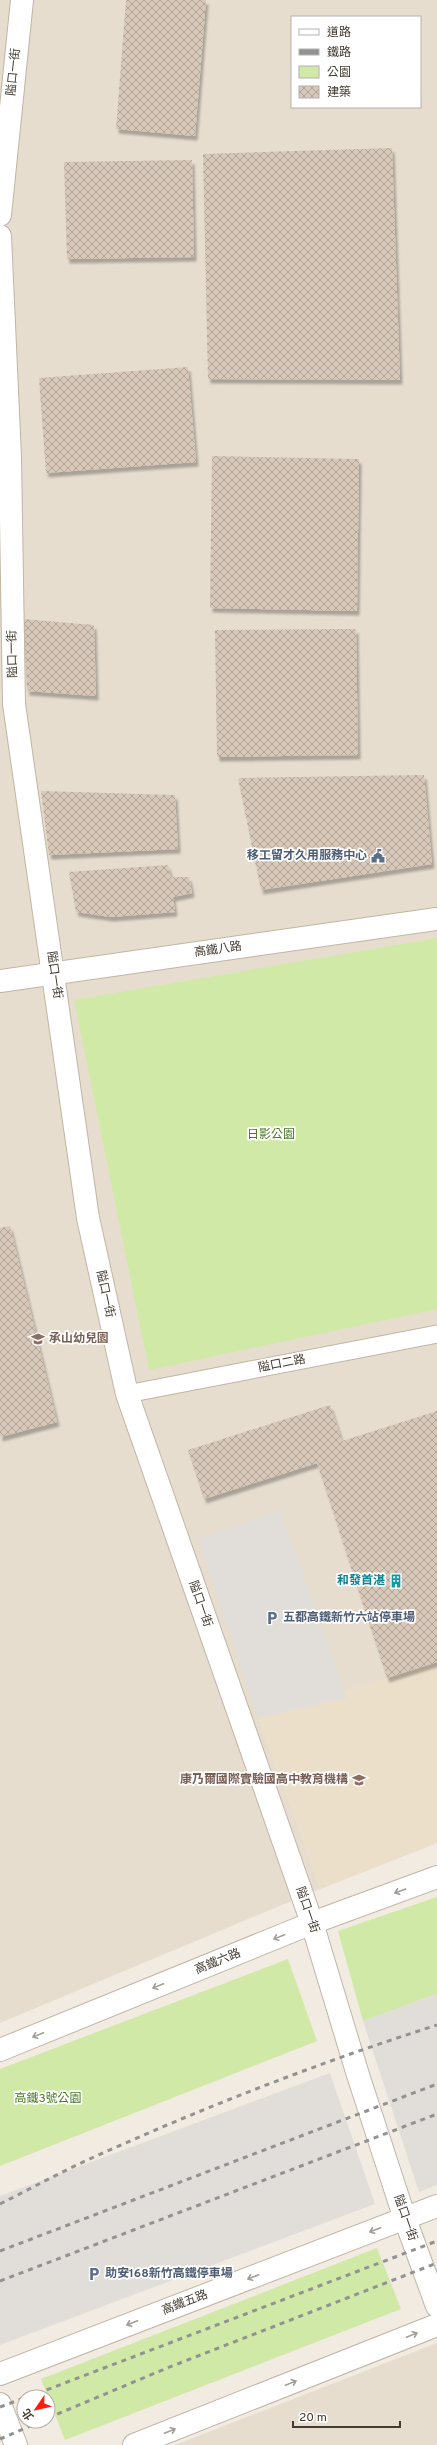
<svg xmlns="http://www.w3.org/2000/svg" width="437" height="2445" viewBox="0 0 437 2445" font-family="Overpass,'Noto Sans TC',sans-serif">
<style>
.residential{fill:#e6ddcf;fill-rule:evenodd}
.education{fill:#ecdfca}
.park{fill:#d1e9a6}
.parking{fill:#e1deda}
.building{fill:url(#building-cross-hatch);filter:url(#shadow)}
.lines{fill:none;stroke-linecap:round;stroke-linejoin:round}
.service-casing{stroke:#c0b5a6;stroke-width:19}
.minor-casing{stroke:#c0b5a6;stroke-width:24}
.tertiary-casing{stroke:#c0b5a6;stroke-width:24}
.service{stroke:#fff;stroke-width:17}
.minor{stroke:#fff;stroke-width:22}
.tertiary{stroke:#fff;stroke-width:22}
.rail{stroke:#929292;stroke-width:3;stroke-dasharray:5 5;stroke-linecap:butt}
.oneway{stroke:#a19d98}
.labels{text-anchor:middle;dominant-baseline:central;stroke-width:3.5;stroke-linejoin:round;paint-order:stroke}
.street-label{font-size:12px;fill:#433b32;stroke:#fff}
.service-label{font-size:12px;font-weight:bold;fill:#4e5e75;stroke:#fff;text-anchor:start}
.park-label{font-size:12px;fill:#4a7723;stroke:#fff}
.education-label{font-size:12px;font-weight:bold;fill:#785e54;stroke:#fff;text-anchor:start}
.culture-label{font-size:12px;font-weight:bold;fill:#0d838f;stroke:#fff;text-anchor:end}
</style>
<defs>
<pattern id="building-cross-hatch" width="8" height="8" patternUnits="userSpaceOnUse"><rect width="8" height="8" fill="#d7c8b9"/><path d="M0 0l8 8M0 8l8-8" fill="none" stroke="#b0a497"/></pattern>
<filter id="shadow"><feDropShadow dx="2.5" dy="4.5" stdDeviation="1" flood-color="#0004"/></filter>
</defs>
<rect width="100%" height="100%" fill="#f2ebe1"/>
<g class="residential">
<path d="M0,0h437v1843l-117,46 -320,134zM292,17h128v90h-128z"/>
<path d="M437,2343v102h-262z"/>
</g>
<path class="education" d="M437,1662v181l-117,46 -62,-171z"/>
<g class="park">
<path d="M437,938v371l-288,61 -75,-370z"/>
<path d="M437,1897v97l-74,27 -25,-90z"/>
<path d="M288,1959l29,82 -317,125v-97z"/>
<path d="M377,2248l24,61 -336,131 -24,-61z"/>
</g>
<g class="parking">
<path d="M280,1510l67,188 -89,20 -60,-179z"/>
<path d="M437,1994v191l-18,7 -56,-171z"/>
<path d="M330,2073l45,131 -375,141v-149z"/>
</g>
<g class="building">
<path d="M126,0h80l-11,136 -79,-7z"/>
<path d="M392,148l8,232 -192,-1 -5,-225z"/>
<path d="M192,160l2,97 -127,2 -3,-97z"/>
<path d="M188,367l8,95 -150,11 -7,-95z"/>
<path d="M212,456l147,3 -2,152 -147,-3z"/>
<path d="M23,619l71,6 2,71 -69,-5z"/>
<path d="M356,629l2,126 -141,2 -2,-127z"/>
<path d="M424,775l8,89 -171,26 -23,-112z"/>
<path d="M41,791l134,4 3,54 -129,6z"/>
<path d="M168,865l3,12h18l3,16 -19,4 2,15 -64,5 -35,-5 -7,-40z"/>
<path d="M10,1226l47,196 -57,15v-209z"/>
<path d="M330,1405l12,36 95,-30v251l-50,16 -70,-215 -113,36 -16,-49z"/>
</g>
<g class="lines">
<g class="service-casing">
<path id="service" d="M127,1394l310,-60"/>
</g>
<g class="minor-casing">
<g id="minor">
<path d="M0,215l22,-215"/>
<path d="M0,236l10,221 4,247 74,514 39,176 185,529 46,152 47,144 32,87"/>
<path d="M0,981l437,-62"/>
<path d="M0,2050l312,-127 125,-46"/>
</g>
</g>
<g class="tertiary-casing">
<g id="tertiary">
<path d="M0,2374l437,-168"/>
<path d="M0,2404l16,41"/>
<path d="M134,2445l303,-120"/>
</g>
</g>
<use href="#service" class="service"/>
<use href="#minor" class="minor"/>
<use href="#tertiary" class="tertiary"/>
<g class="rail">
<path d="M0,2204c34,-17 68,-36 103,-51 109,-49 221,-92 334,-128"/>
<path d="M0,2251l437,-167"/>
<path d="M0,2281l437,-167"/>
<path d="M28,2397l409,-156"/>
<path d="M0,2407l24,-9"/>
<path d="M48,2418l119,-50 270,-105"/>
<path d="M0,2439l42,-18"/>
</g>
</g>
<defs><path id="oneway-shaft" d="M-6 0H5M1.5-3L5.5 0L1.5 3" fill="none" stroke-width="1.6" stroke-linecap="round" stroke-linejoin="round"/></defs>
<g class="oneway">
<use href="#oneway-shaft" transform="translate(400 1891) rotate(160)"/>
<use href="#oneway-shaft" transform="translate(279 1937) rotate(158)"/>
<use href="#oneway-shaft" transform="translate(158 1986) rotate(158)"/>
<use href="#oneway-shaft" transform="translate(38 2035) rotate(158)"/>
<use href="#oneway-shaft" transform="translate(375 2230) rotate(159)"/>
<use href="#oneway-shaft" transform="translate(253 2277) rotate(159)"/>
<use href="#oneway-shaft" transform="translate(132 2323) rotate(159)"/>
<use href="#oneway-shaft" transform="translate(412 2335) rotate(-22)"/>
<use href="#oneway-shaft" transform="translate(291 2383) rotate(-22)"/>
<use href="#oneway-shaft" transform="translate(170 2431) rotate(-22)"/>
</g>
<defs>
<g id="civic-bare" transform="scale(1.08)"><path d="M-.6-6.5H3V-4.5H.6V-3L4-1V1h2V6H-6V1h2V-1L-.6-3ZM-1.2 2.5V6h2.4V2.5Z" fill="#5c6f8a" stroke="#fff" stroke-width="2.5" paint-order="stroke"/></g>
<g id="school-bare" transform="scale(1.08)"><path d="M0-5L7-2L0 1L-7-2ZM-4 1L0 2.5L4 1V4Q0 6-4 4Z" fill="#8d6e63" stroke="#fff" stroke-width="2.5" paint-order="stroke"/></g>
<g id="building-bare" transform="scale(1.08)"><path d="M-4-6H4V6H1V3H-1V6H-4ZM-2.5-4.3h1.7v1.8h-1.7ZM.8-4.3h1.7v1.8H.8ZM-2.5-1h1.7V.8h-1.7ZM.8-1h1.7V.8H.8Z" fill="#0f9aa8" stroke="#fff" stroke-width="2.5" paint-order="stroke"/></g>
<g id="parking-bare" transform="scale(1.08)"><path d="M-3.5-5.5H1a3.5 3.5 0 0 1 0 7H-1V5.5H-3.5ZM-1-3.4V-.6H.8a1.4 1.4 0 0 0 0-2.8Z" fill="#5c6f8a" stroke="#fff" stroke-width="2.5" paint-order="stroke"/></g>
</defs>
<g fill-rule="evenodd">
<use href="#civic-bare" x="378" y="856"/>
<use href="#school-bare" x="38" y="1339"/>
<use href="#building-bare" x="396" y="1581"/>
<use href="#parking-bare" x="272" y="1618"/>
<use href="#school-bare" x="359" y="1780"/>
<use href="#parking-bare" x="94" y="2274"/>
</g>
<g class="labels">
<g class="street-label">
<text transform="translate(14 72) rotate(-84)">隘口一街</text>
<text transform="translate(13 654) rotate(-91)">隘口一街</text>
<text transform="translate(218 950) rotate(-8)">高鐵八路</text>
<text transform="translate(54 975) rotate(82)">隘口一街</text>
<text transform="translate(105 1294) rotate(78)">隘口一街</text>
<text transform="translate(282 1364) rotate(-11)">隘口二路</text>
<text transform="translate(200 1604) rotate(71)">隘口一街</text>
<text transform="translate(307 1910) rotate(71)">隘口一街</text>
<text transform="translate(218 1962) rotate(-22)">高鐵六路</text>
<text transform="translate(405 2218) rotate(71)">隘口一街</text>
<text transform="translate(185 2303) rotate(-21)">高鐵五路</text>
</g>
<g class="service-label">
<text x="367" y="856" text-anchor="end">移工留才久用服務中心</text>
<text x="283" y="1618">五都高鐵新竹六站停車場</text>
<text x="105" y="2274">助安168新竹高鐵停車場</text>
</g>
<g class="park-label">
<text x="271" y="1135">日影公園</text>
<text x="48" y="2099">高鐵3號公園</text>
</g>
<g class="education-label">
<text x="49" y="1339">承山幼兒園</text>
<text x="348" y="1780" text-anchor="end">康乃爾國際實驗國高中教育機構</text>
</g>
<g class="culture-label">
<text x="385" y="1581">和發首湛</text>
</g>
</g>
<rect x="291" y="16" width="130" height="92" fill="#ffffff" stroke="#b4b1ad"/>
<rect x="299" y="29" width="20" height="6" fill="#ffffff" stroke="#b4b1ad"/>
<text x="327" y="36" font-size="12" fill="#433b32">道路</text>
<rect x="299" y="49" width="20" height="6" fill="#929292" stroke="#b4b1ad"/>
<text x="327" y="56" font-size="12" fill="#433b32">鐵路</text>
<rect x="299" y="66" width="20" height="12" fill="#d1e9a6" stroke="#b4b1ad"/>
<text x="327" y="76" font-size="12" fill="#433b32">公園</text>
<rect x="299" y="86" width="20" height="12" fill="url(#building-cross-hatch)" stroke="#b4b1ad"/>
<text x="327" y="96" font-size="12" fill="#433b32">建築</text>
<g transform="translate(36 2409) rotate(236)"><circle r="19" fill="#ffffff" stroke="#b4b1ad"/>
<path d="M0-3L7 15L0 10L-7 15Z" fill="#ff1a0b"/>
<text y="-6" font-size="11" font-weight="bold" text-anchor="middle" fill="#433b32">北</text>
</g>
<path d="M293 2421v6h107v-6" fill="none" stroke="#433b32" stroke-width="2"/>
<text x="299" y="2421" font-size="12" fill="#433b32" stroke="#ffffff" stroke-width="3" paint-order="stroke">20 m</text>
</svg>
